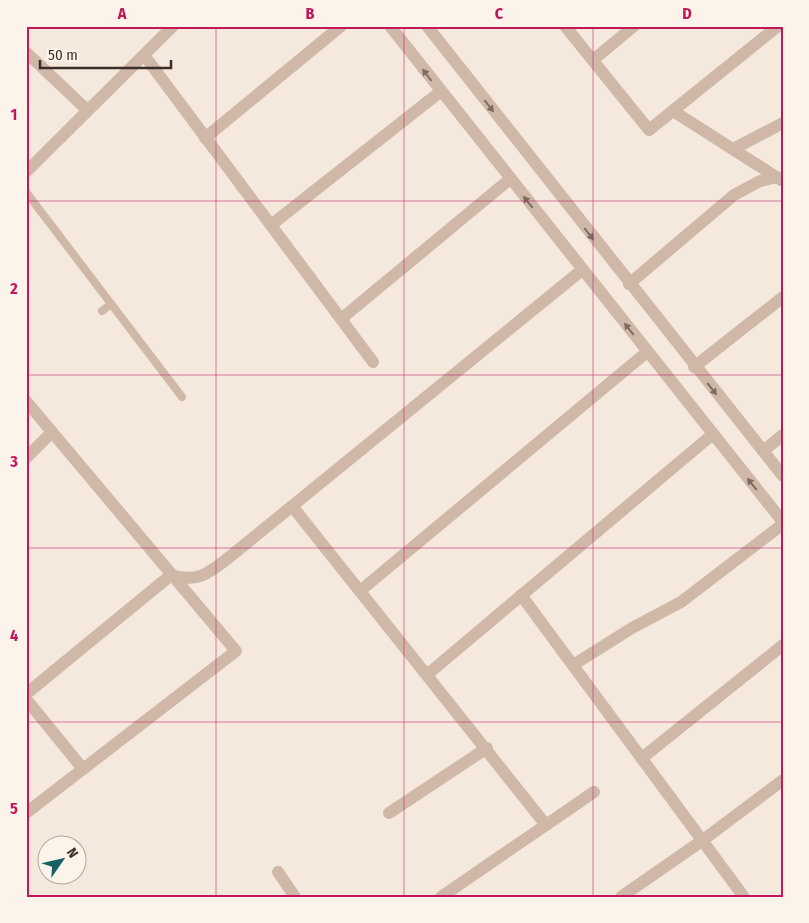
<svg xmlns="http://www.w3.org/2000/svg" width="809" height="923" viewBox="0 0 809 923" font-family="'Fira Sans Condensed',sans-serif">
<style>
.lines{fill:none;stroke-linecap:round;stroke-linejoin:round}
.lane{stroke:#cfb8a8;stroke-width:8}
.street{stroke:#cfb8a8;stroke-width:12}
.oneway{fill:#7e6c62}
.grid{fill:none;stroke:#c2185b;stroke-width:1;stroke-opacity:0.55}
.neatline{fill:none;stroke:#c2185b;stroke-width:2}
.grid-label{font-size:16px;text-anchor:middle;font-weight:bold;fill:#c2185b}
</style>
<rect width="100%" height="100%" fill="#f5e9de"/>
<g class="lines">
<g class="lane">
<path d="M26,192l156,205"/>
<path d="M102,311l9,-7"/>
</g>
<g class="street">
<path d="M390,26l393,496"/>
<path d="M427,26l356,450"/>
<path d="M565,26l84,104 129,-104"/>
<path d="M26,52l61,58"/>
<path d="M144,55l229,307"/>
<path d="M593,60l41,-34"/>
<path d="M673,111l108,69"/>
<path d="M205,138l136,-112"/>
<path d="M733,149l50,-26"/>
<path d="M26,172l147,-146"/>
<path d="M271,225l169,-133"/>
<path d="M629,284l105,-89 26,-14 17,-4"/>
<path d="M341,319l169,-140"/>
<path d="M694,367l89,-70"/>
<path d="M26,401l210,250 -210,162"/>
<path d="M763,451l20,-16"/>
<path d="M26,458l26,-26"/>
<path d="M292,506l254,319"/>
<path d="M171,575c28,9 40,-4 61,-20l350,-285"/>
<path d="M360,591l287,-239"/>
<path d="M521,595l223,302"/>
<path d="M573,665l59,-37 49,-26 102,-78"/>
<path d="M428,674l285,-240"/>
<path d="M26,694l145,-119"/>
<path d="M26,699l57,70"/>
<path d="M642,758l141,-113"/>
<path d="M389,813l98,-65"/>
<path d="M278,872l17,25"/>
<path d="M441,897l153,-105"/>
<path d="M621,897l82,-57 80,-60"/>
</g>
</g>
<defs><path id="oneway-solid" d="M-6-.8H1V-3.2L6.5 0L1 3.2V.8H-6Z" transform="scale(1.25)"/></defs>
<g class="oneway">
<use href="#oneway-solid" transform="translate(427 75) rotate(-127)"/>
<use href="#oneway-solid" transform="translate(489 106) rotate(52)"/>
<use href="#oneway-solid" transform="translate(528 202) rotate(-129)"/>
<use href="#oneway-solid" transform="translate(589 234) rotate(52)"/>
<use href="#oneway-solid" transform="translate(629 329) rotate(-128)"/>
<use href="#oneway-solid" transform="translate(712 389) rotate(51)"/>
<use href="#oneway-solid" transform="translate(752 484) rotate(-129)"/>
</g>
<path class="grid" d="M216,26v871M404,26v871M593,26v871M26,201h757M26,375h757M26,548h757M26,722h757"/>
<rect width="809" height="923" fill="none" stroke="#fcf4eb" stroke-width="55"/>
<g transform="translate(62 860) rotate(56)"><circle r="24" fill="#fcf4eb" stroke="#afa59d"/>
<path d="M0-4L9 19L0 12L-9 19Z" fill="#196062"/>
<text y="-8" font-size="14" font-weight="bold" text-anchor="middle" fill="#3b2e29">N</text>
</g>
<path d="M40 60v8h131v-8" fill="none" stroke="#3b2e29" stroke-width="2.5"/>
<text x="48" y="60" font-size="15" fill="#3b2e29" stroke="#fcf4eb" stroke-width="4" paint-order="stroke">50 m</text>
<rect x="28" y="28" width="754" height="868" class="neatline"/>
<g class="grid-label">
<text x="122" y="19">A</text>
<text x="310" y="19">B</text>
<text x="499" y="19">C</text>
<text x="687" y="19">D</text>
<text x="14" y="120">1</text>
<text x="14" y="294">2</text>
<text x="14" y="467">3</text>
<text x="14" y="641">4</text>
<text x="14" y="814">5</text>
</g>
</svg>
